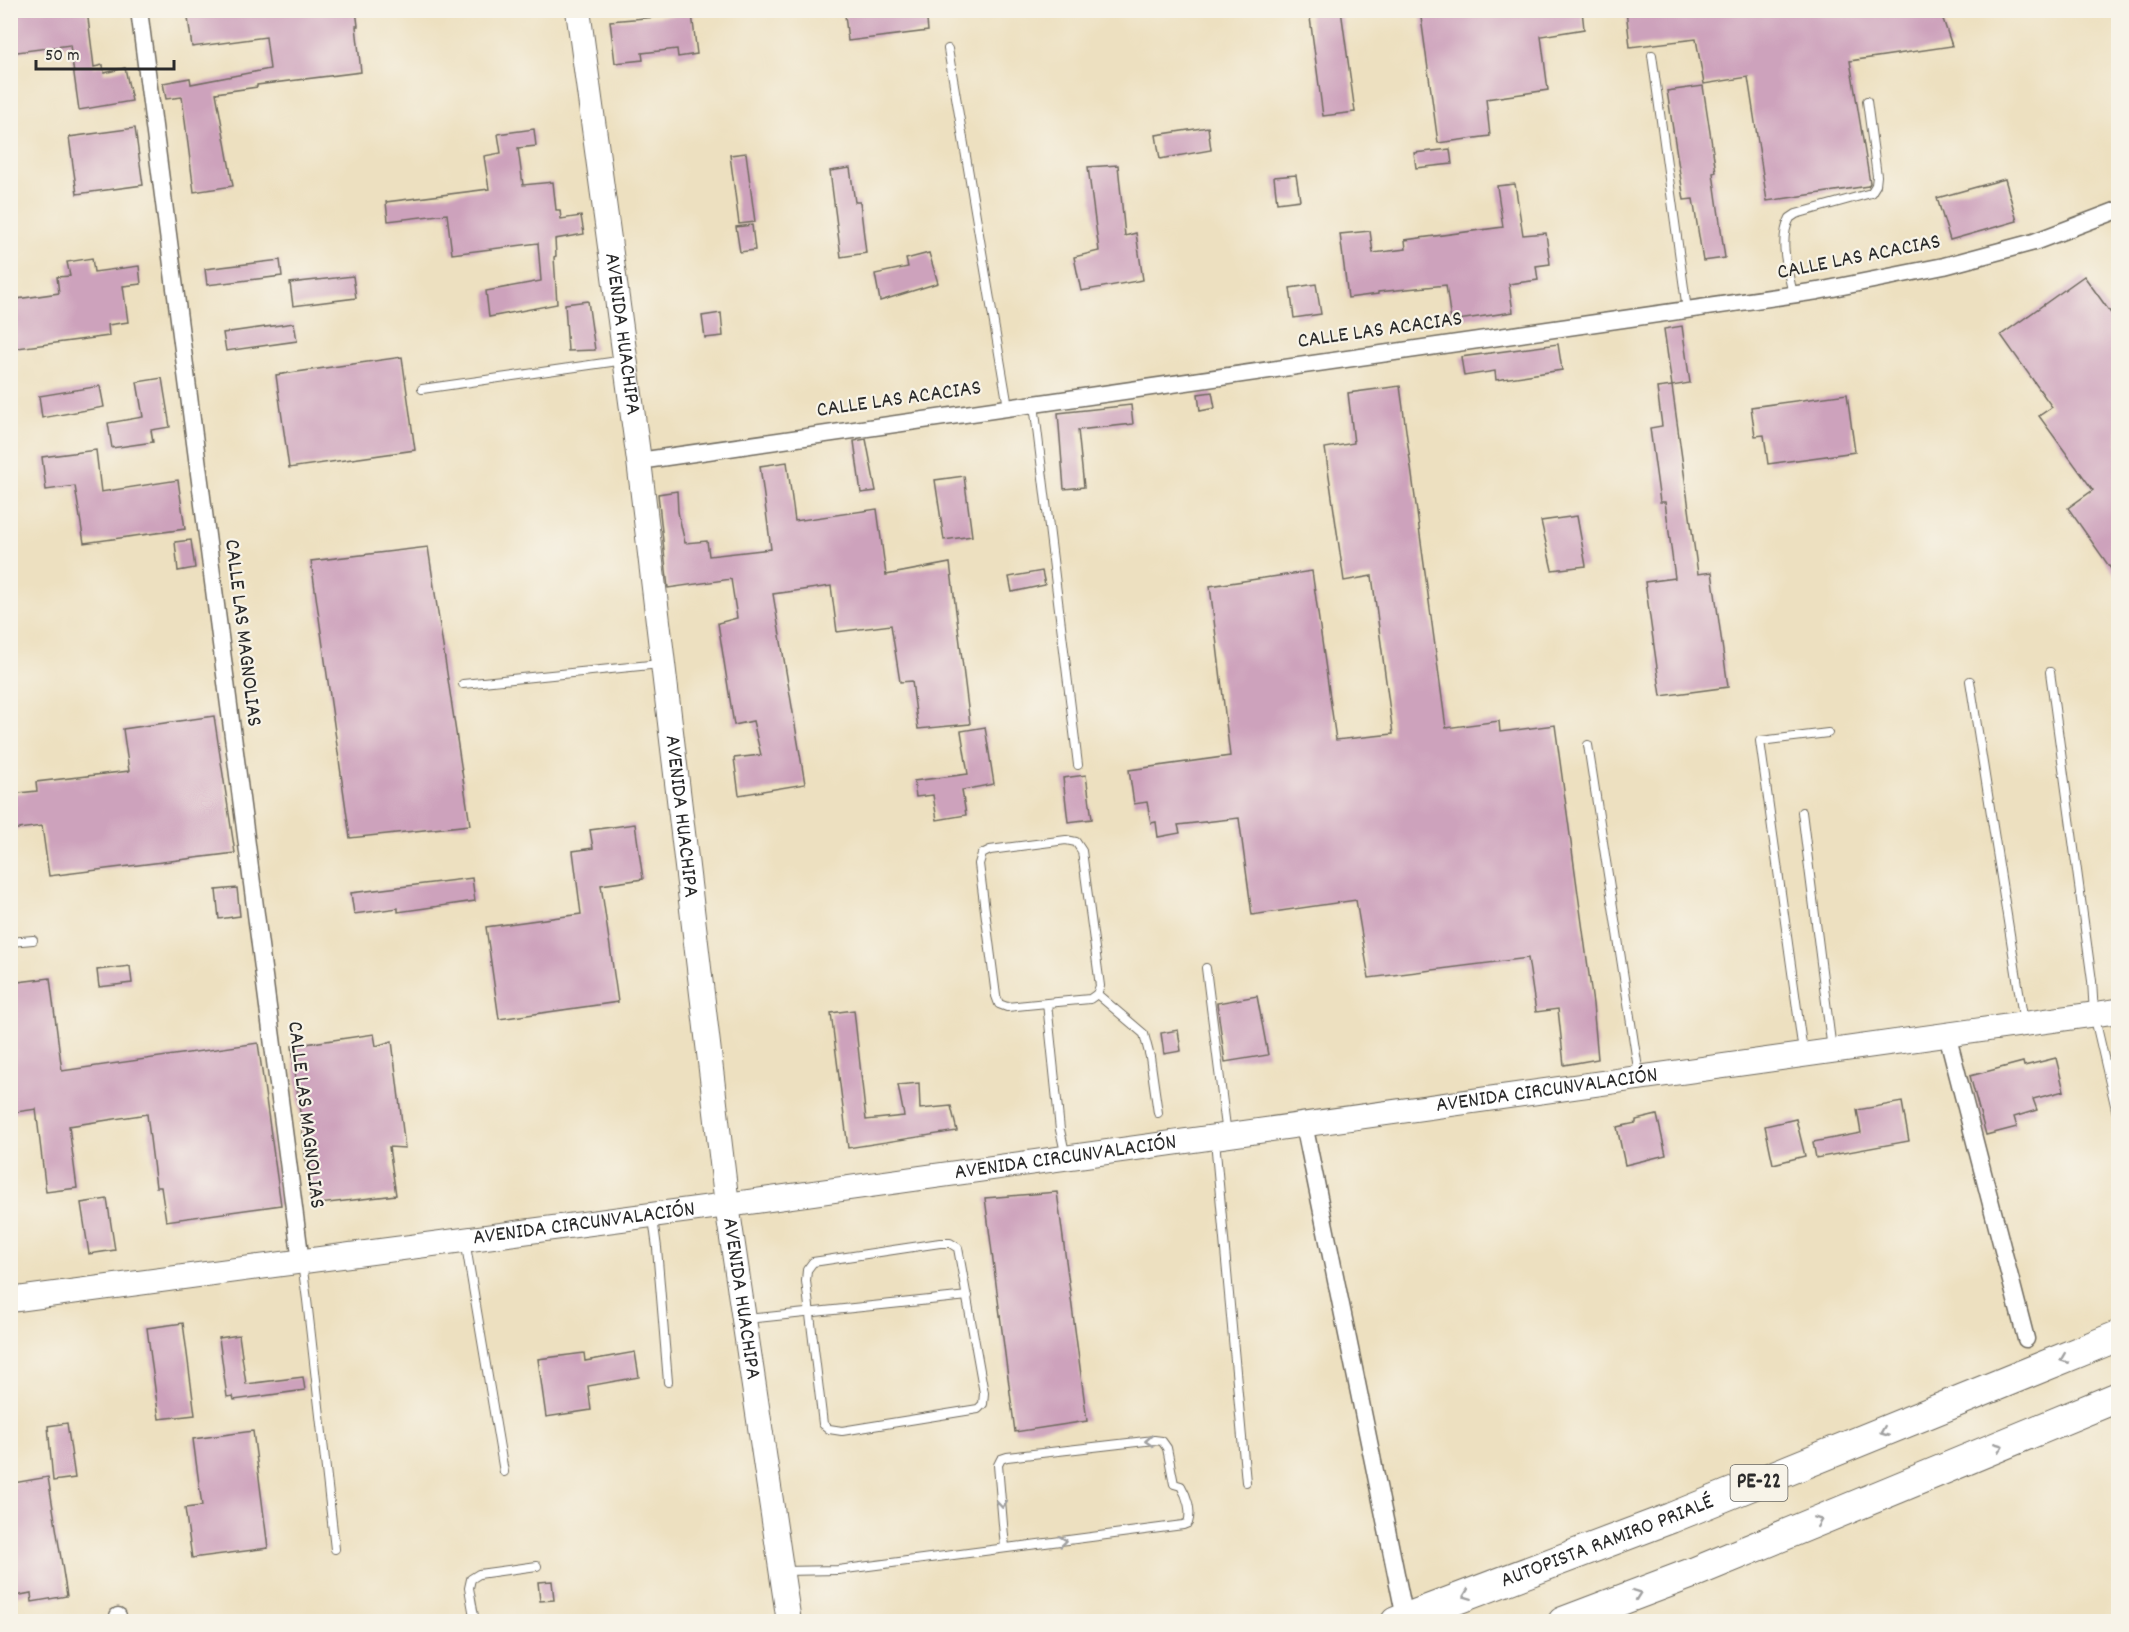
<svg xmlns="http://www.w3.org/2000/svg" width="2129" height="1632" viewBox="0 0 2129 1632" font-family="Dekko,sans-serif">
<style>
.building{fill:#cda2bc}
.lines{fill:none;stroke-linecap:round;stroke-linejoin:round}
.lane-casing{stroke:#6f6a5f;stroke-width:10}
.street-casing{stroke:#6f6a5f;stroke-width:19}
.secondary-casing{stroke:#6f6a5f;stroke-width:26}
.highway-casing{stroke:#6f6a5f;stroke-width:32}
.lane{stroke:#fff;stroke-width:8}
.street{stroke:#fff;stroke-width:16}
.secondary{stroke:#fff;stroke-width:24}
.highway{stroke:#fff;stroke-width:30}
.oneway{stroke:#a0a0a0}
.labels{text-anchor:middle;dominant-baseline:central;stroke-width:4.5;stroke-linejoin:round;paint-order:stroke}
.shield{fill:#f7f3e8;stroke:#686764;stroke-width:1.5}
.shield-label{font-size:21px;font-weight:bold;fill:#2b2b2b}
.street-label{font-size:22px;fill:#2b2b2b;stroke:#f7f3e8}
</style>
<rect width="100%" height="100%" fill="#f7f3e8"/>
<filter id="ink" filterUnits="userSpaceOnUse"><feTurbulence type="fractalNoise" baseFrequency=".0167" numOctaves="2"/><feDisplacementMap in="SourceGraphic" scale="12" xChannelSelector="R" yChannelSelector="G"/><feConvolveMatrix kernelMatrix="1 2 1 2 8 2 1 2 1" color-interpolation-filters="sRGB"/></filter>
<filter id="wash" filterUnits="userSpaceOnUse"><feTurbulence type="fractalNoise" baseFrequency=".008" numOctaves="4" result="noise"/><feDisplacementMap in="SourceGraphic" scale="24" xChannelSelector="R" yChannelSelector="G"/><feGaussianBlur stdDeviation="1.35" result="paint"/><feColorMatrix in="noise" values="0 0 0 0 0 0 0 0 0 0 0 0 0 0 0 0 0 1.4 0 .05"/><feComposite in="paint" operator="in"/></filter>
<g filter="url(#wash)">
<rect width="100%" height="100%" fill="#ede0c0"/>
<g id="blocks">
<g class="building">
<path d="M10,10h77l7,57 9,-2 1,8 21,-5 7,33 -53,9 -9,-65 -60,8z"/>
<path d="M187,10h169l2,16h-2l5,46 -104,13v2l-41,6 17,93 -39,6 -12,-95 -16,2 -3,-16 27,-5 1,6 79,-15 -4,-32 -74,10z"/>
<path d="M880,10h46l2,21 -80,10 -3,-26z"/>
<path d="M1309,10h32l14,102 -32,4z"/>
<path d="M1420,10h162l2,19 -43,7 7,54 -62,9 4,37 -52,7z"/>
<path d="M1626,10h314l12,36 -102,15 20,122 -2,3 -101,15 -19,-124 -44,7 -8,-45 -66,8z"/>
<path d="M692,14l5,40 -19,3 -1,-8 -35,4 1,7 -28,3 -5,-42z"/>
<path d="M1703,86l13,86 -3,1 12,85 -22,3 -10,-62 -9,1 -17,-109z"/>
<path d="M1208,127l3,23 -51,9 -4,-24z"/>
<path d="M135,128l8,57 -66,9 -8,-57z"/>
<path d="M534,129l2,17 -18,2 5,37 30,-3 3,28h4l1,9 20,-3 3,18 -29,5 1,17 -2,1 3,47 -68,13 -3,-26 55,-10 -3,-38 -86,11 -5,-40 -59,7 -2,-19 103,-13 -5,-33 17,-3 -3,-19z"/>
<path d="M1450,149l2,15 -36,4 -2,-15z"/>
<path d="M746,153l9,69 -16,2 -9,-69z"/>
<path d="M1118,165l7,71 11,-3 7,47 -62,11 -7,-34 25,-6 -11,-84z"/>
<path d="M850,168l5,34h5l6,51 -25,4 -11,-86z"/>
<path d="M1296,175l4,25 -23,3 -3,-26z"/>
<path d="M2005,179l12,42 -67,19 -13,-42z"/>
<path d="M1515,184l8,51 23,-2 4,31 -14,2 2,14 -29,4 4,28 -62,9 -5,-36 -68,7v2l-30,4 -8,-64 30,-3 3,22 33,-4 -1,-9 98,-13 -6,-41z"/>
<path d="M752,225l3,25 -15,2 -4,-25z"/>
<path d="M929,253l9,30 -58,18 -5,-27 33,-7 -2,-8z"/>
<path d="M92,258l2,14 45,-6 2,18 -18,2 5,36 -20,3 1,11 -99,13v-49l49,-7 -2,-16 13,-1 -3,-14z"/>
<path d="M280,260l2,16 -75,9 -2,-16z"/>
<path d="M353,276l3,22 -63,8 -3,-23z"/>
<path d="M2084,276l34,47v256l-50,-71 25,-18 -54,-74 13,-9 -51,-72z"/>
<path d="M1316,284l5,30 -27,4 -4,-30z"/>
<path d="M588,301l7,49 -27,1 -3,-47z"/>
<path d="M721,313l2,23 -18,2 -3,-22z"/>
<path d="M294,323l3,18 -71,10 -3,-18z"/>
<path d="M1682,326l8,57 -18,3 -8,-57z"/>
<path d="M1558,344l4,26 -66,10 -1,-9 -31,5 -3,-19z"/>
<path d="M402,357l13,93 -126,18 -13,-93z"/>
<path d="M162,378l8,49 -19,3 2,12 -41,6 -4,-25 35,-6 -6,-35z"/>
<path d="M100,386l4,21 -62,11 -3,-22z"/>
<path d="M1400,386l46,342 53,-7 1,11 55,-7 38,279 5,55 -34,6 -6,-56 -22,3 -8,-54 -159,20 -13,-78 -104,15 -13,-97 -61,7 2,8 -22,4 -2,-15 -5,1 -4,-21 -13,2 -5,-34 101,-14 -20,-170 102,-15 24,169 57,-6 -21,-158 -28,5 -19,-133 29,-5 -6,-50z"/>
<path d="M1672,386l26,188 14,-2 16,115 -67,9 -16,-114 30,-4 -10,-76h-5l-10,-74 12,-2 -5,-38z"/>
<path d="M1212,392l3,16 -15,3 -2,-17z"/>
<path d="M1847,394l8,58 -87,12 -4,-29 -9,1 -4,-29z"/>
<path d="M1131,405l2,19 -55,6 6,57 -20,2 -6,-76z"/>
<path d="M866,439l10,52 -15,2 -7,-52z"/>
<path d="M96,450l5,42 77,-12 7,49 -101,14 -9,-57 -29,4 -4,-33z"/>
<path d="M787,462l8,59 82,-12 9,66 64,-12 20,161 -52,5 -6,-48 -12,1 -9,-57 -54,7 -6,-46 -58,8 32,190 -66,11 -5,-37 27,-3 -8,-34 -19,4 -16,-102 19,-5 -6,-39 -63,9 -10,-94 19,-3 1,21 7,31 22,-2 2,15 62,-7 -11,-83z"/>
<path d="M964,476l8,60 -28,4 -9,-60z"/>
<path d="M1577,516l9,50 -34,4 -11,-49z"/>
<path d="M191,540l4,28 -17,3 -3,-29z"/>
<path d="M428,547l42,278 -120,13 -39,-277z"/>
<path d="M1042,571l3,14 -33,7 -3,-15z"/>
<path d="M214,716l21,137 -186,23 -7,-50 -32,4v-36l27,-3 -1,-9 93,-11 -6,-42z"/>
<path d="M985,727l9,57 -32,6 4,25 -29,5 -4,-25 -17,2 -2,-16 54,-7 -7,-43z"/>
<path d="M1086,775l6,44 -24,3 -5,-44z"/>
<path d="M635,824l8,55 -42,6 17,117 -119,17 -13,-92 95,-13 -8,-63 20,-3 -3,-18z"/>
<path d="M472,878l3,23 -77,11v-4l-44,6 -3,-21z"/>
<path d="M237,888l3,28 -21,3 -3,-29z"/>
<path d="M130,966l2,17 -33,4 -2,-17z"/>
<path d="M50,978l12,93 196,-28 23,162 -115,16 -5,-34h-5l-9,-73 -78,12 8,62 -31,4 -10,-83 -26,4v-130z"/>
<path d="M1257,996l11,59 -43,7 -8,-59z"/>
<path d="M854,1010l12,110 38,-4 -6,-31 21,-2 1,26 31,-3 6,25 -109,17 -17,-135z"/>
<path d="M1178,1030l3,21 -17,3 -3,-21z"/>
<path d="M374,1034l2,12 16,-5 13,107 -16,-1 7,48 -85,10 -19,-159z"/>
<path d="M2056,1058l8,33 -31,8 4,11 -23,7 3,10 -31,8 -16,-59 53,-14 1,4z"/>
<path d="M1902,1102l7,39 -93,17 -3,-16 48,-9 -4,-23z"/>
<path d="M1657,1115l9,40 -41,10 -8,-38 19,-4v-3z"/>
<path d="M1796,1119l9,37 -32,8 -8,-38z"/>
<path d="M1057,1192l30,229 -72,11 -30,-234z"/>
<path d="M107,1199l8,51 -26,4 -8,-51z"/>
<path d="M183,1323l12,92 -36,4 -12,-91z"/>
<path d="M239,1335l7,49 57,-7 2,13 -71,10 -1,-4 -6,1 -8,-59z"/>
<path d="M635,1352l4,25 -51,9 3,24 -45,7 -8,-58 46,-6 1,8z"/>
<path d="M67,1423l8,55 -22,3 -5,-55z"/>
<path d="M253,1431l15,117 -76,10 -7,-50 17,-2 -9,-67z"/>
<path d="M48,1477l19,119 -35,6 -1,-9 -21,4v-108l4,-1 -1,-5z"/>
<path d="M552,1581l2,19 -14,1 -2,-19z"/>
</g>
</g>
</g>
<g filter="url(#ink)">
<use href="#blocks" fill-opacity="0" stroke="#6f6a5f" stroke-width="1.5"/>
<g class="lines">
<g class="lane-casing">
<g id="lane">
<path d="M948,49l60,358"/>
<path d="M1652,55l35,255"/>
<path d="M1793,294c-5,-23 -15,-54 -3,-76l6,-4 75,-21 5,-8 1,-9 -10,-75"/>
<path d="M422,389l203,-29"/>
<path d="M1034,404l44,361"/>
<path d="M2050,672l42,309 2,33 24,104"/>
<path d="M1970,681l54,342"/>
<path d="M463,684l197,-20"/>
<path d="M1588,745l51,330"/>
<path d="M1802,812l30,238"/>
<path d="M10,942l23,-2"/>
<path d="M1206,968l21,167"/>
<path d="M1097,994l47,40 6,23 8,56"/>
<path d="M1047,1003l-40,4 -8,-3 -3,-8 -17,-132 3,-10 8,-4 76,-10 10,2 6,9 18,135 -3,8 -7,5 -43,4 13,127 6,27"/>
<path d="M1803,1052l-43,-311 68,-8"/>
<path d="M1215,1140l31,342"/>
<path d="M653,1218l4,30 11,134"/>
<path d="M465,1240l39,232"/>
<path d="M940,1243h10l8,5 26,145 -1,11 -5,5 -136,22 -13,-2 -6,-5 -17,-143 1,-11 6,-8z"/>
<path d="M302,1263l5,37 28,249"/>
<path d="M747,1319l221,-23"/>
<path d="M784,1571l54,-1 345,-45 5,-2c4,-12 -1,-27 -7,-37l-7,-2 -7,-36 -5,-7 -8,-1 -147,17 -6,2 -3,6 7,83"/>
<path d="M475,1622l-6,-34 2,-9 8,-5 58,-8"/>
</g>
</g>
<g class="street-casing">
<g id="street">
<path d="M139,10l162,1252"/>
<path d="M639,461l1179,-170 126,-25 90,-24 84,-32"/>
<path d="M1947,1034l79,305"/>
<path d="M1304,1124l101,494"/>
<path d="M118,1616v6"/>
</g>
</g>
<g class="secondary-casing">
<g id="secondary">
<path id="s1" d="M578,10l61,451 88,744 62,417"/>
<path id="s2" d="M10,1300l717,-95 1391,-194"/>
</g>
</g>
<g class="highway-casing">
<g id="highway">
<path id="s3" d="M1396,1622l275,-104 447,-182"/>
<path d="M1563,1622l132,-50 423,-175"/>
</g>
</g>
<use href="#lane" class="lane"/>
<use href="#street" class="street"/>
<use href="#secondary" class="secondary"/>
<use href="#highway" class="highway"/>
</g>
<defs><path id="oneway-chevron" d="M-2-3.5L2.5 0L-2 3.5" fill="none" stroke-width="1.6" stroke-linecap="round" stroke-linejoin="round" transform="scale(1.5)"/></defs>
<g class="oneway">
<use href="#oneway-chevron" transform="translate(2064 1359) rotate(158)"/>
<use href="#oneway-chevron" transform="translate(1884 1432) rotate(158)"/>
<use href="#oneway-chevron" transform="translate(1149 1441) rotate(176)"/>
<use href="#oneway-chevron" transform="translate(1999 1447) rotate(-22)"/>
<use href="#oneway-chevron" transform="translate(1002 1504) rotate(85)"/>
<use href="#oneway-chevron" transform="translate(1818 1521) rotate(-22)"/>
<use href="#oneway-chevron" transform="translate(1063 1541) rotate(-7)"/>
<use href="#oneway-chevron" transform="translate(1637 1594) rotate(-20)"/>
<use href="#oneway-chevron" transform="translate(1467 1595) rotate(159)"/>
</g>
</g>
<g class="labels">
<rect class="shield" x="1730.5" y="1465" width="57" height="36" rx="4.5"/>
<g class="shield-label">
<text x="1759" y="1483">PE-22</text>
</g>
<g class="street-label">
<text transform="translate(1859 258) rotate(-11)">CALLE LAS ACACIAS</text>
<text transform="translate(1380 331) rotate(-8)">CALLE LAS ACACIAS</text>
<text stroke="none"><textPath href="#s1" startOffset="327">AVENIDA HUACHIPA</textPath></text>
<text transform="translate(899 400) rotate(-8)">CALLE LAS ACACIAS</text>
<text transform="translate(242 633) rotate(83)">CALLE LAS MAGNOLIAS</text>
<text stroke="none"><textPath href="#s1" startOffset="813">AVENIDA HUACHIPA</textPath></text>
<text stroke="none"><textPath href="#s2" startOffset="1551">AVENIDA CIRCUNVALACIÓN</textPath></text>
<text transform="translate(305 1115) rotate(83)">CALLE LAS MAGNOLIAS</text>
<text stroke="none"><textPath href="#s2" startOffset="1065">AVENIDA CIRCUNVALACIÓN</textPath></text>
<text stroke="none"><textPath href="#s2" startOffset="579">AVENIDA CIRCUNVALACIÓN</textPath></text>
<text stroke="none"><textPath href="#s1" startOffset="1299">AVENIDA HUACHIPA</textPath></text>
<text stroke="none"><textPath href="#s3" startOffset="226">AUTOPISTA RAMIRO PRIALÉ</textPath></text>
</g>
</g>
<rect width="2129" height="1632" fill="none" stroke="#f7f3e8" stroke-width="36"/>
<path d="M36 60v9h138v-9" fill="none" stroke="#2b2b2b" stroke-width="3"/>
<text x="45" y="60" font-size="18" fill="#2b2b2b" stroke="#f7f3e8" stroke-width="4.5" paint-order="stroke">50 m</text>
</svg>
